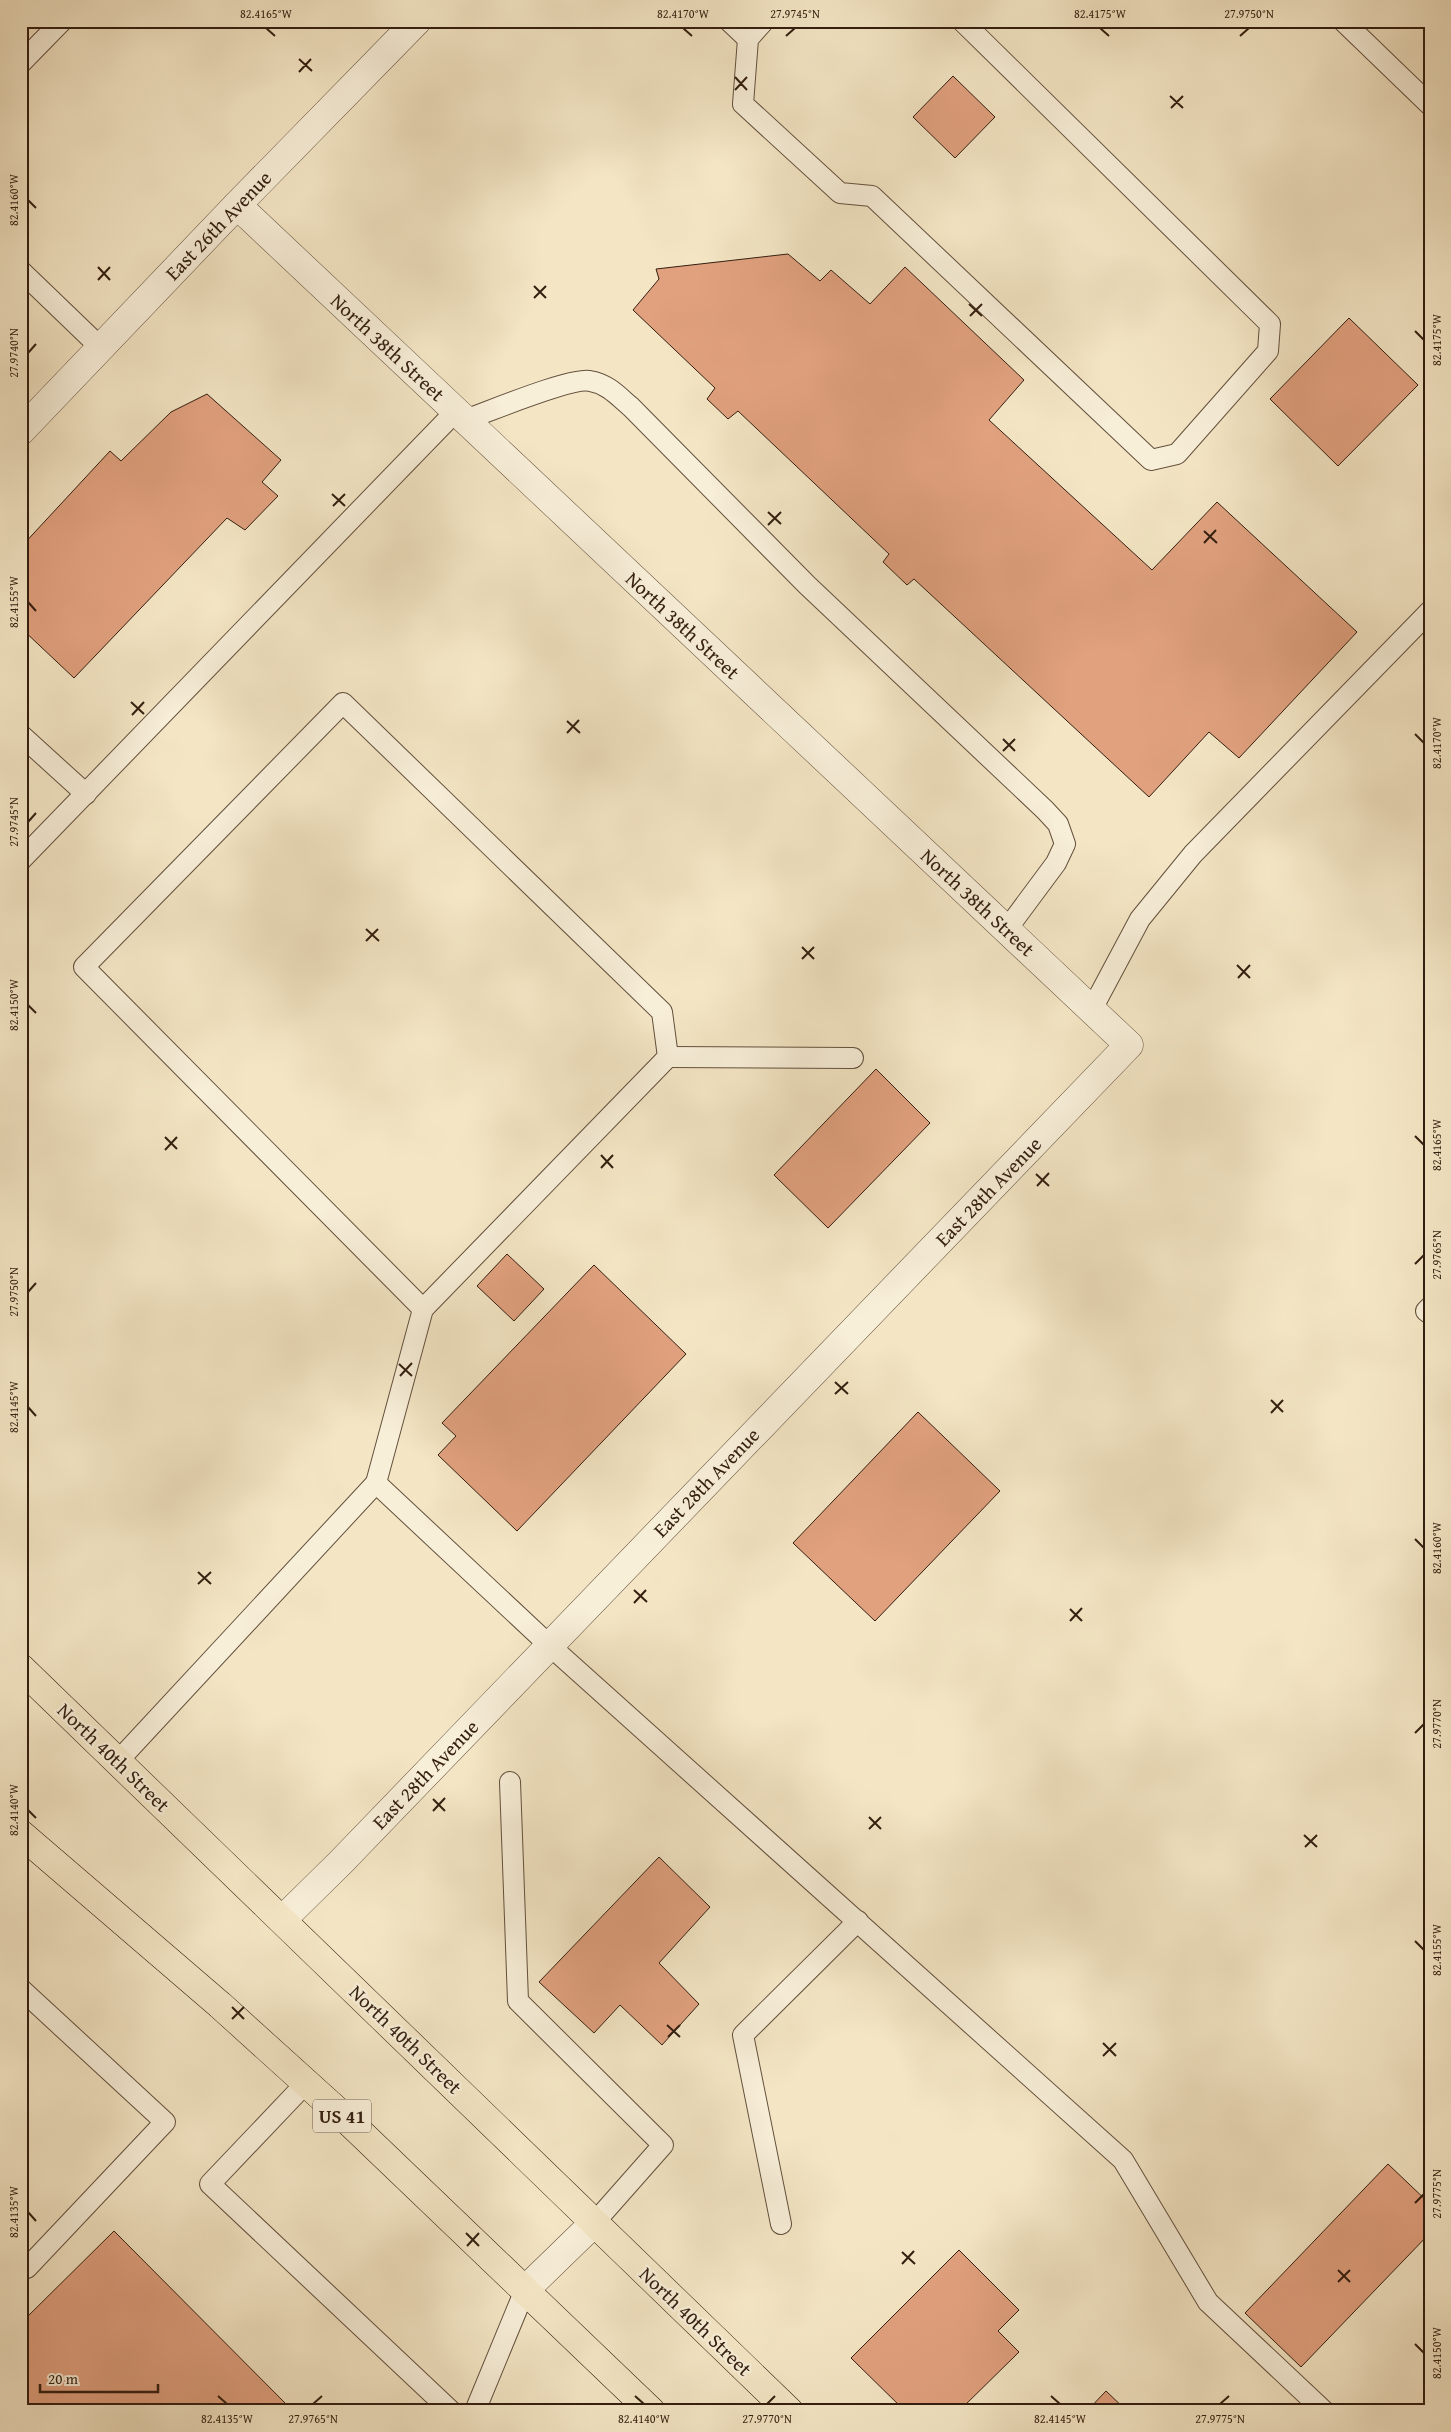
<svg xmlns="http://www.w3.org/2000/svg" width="1451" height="2432" viewBox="0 0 1451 2432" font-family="'Gentium Book Plus',serif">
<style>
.building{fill:#e1a17f;stroke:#331e10}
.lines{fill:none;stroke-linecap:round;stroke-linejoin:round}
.service-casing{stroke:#63503d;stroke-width:22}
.minor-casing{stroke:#63503d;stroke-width:29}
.tertiary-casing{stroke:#63503d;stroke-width:29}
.primary-casing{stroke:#331e10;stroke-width:29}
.service{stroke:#f8efd9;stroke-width:20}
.minor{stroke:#f8efd9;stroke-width:28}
.tertiary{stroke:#f8efd9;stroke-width:28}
.primary{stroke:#f4e6c5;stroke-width:28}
.ticks{fill:none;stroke:#331e10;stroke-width:2}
.labels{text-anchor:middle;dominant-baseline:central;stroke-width:4.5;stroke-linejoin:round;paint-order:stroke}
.shield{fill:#f8efd9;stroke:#6e5d4c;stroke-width:1}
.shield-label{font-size:19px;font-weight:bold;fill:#331e10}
.street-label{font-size:20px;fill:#331e10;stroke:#f8efd9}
.neatline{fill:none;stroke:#331e10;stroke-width:2}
.ticks-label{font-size:12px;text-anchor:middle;fill:#331e10}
</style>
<rect width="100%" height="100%" fill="#f4e6c5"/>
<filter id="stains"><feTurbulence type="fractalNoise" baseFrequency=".004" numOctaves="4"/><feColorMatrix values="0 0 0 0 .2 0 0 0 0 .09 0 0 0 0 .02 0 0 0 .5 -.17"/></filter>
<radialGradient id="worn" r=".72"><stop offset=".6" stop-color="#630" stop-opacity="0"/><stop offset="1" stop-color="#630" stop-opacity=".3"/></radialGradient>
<g class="building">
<path d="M953,76l42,41 -40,41 -42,-41z"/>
<path d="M788,254l32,27 11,-11 39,34 35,-37 119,113 -35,40 163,150 65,-68 140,130 -118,126 -30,-26 -60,65 -235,-218 -7,6 -24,-23 6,-8 -151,-143 -10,8 -21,-20 8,-11 -82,-78 26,-31 -3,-10z"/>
<path d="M1349,318l69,67 -80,81 -68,-67z"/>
<path d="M207,394l74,66 -19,22 16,14 -33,34 -18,-12 -153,160 -53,-50v-81l89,-96 11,10 50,-49z"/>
<path d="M876,1069l54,54 -102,105 -54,-53z"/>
<path d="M507,1254l37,35 -30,32 -37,-35z"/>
<path d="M594,1265l92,89 -169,177 -79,-76 18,-19 -14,-13z"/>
<path d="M918,1412l82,79 -125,130 -82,-78z"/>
<path d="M659,1857l51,50 -51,56 40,41 -37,41 -42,-40 -26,28 -55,-51z"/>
<path d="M1388,2164l42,40v29l-129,134 -56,-54z"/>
<path d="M114,2231l179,180h-272v-88z"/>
<path d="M959,2250l60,60 -21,21 21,21 -60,59h-54l-54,-53z"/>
<path d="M1106,2391l21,20h-40z"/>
</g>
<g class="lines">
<g class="service-casing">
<g id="service">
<path d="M729,21l19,18"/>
<path d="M764,21l-16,18 -5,65 97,89 32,3 279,264 26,-6 91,-103 2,-27 -308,-303"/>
<path d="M1343,21l87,84"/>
<path d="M21,63l41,-42"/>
<path d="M21,271l80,77"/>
<path d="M465,420c23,-8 106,-43 125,-39 18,3 28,15 41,26l176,178 238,225 13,14 7,20 -9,19 -49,66"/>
<path d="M21,735l65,59"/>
<path d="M21,860l435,-449"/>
<path d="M1092,1009l48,-90 53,-65 237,-243"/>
<path d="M668,1057l185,1"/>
<path d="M1430,1307l-4,4 4,3"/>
<path d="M423,1309l-339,-342 259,-264 319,309 6,45 -245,252 -47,174 173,162 574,515 85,142 116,109"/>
<path d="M118,1761l258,-278"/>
<path d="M510,1782l8,219 145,144 -68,77"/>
<path d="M21,1989l144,133 -138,146 -6,-7"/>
<path d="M306,2083l-96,101 241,227"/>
<path d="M781,2224l-38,-189 115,-114"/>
<path d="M475,2411l50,-121"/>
</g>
</g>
<g class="minor-casing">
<g id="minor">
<path d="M237,205l892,840 -788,817 -58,57"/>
<path d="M525,2290l70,-68"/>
</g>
</g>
<g class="tertiary-casing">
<path id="tertiary" d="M21,431l216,-226 180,-184"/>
</g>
<g class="primary-casing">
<g id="primary">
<path d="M21,1668l768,743"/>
<path d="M21,1834l199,171 126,114 305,292"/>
</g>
</g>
<use href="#service" class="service"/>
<use href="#minor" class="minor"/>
<use href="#tertiary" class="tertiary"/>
<use href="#primary" class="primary"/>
</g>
<path class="ticks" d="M266,28l9,8M683,28l9,8M1100,28l9,8M786,36l9,-8M1240,36l9,-8M299,59l13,12M299,72l12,-13M735,77l12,13M735,90l12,-13M1170,96l13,12M1171,108l12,-12M28,200l8,8M98,267l12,13M98,280l12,-13M534,286l12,12M534,298l12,-12M969,304l13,12M970,316l12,-12M1415,331l9,9M28,353l8,-9M332,494l13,12M333,506l12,-12M768,512l13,12M768,525l13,-13M1204,531l13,12M1204,543l12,-13M28,602l8,9M131,702l13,12M132,715l12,-13M567,721l13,12M567,733l12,-13M1415,734l9,9M1003,739l12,12M1003,751l12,-12M28,822l8,-9M366,929l13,12M366,941l12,-12M802,947l12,12M802,959l12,-12M1237,965l13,13M1238,978l12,-13M28,1005l8,8M1415,1136l9,9M165,1137l12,12M165,1150l12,-13M601,1155l12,13M601,1168l12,-13M1036,1174l13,12M1037,1186l12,-13M1415,1264l9,-9M28,1292l8,-9M399,1364l13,12M400,1376l12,-13M835,1382l13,12M835,1394l13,-12M1271,1400l12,12M28,1407l8,9M1271,1413l12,-13M1415,1539l9,9M198,1572l13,12M198,1584l13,-12M634,1590l13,12M634,1603l12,-13M1070,1609l12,12M1070,1621l12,-13M1415,1733l9,-9M433,1799l12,12M28,1810l8,8M433,1811l12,-13M869,1817l12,12M869,1829l12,-12M1304,1835l13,12M1305,1847l12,-12M1415,1941l9,9M232,2007l12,12M232,2019l12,-12M667,2025l13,12M668,2037l12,-12M1103,2043l13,13M1103,2056l13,-13M1415,2203l9,-9M28,2212l8,9M466,2233l13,13M467,2246l12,-13M902,2252l13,12M902,2264l12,-13M1338,2270l12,12M1338,2282l12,-12M1415,2344l9,9M218,2396l9,8M635,2396l9,8M1051,2396l9,8M313,2404l9,-8M767,2404l8,-8M1220,2404l9,-8"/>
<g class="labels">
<rect class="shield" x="313" y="2099.5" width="58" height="33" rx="4"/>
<g class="shield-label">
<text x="342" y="2116">US 41</text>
</g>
<g class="street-label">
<text transform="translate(218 225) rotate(-46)">East 26th Avenue</text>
<text transform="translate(388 347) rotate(43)">North 38th Street</text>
<text transform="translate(683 625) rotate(43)">North 38th Street</text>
<text transform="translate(978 902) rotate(43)">North 38th Street</text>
<text transform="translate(988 1191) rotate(-46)">East 28th Avenue</text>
<text transform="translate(706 1482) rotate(-46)">East 28th Avenue</text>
<text transform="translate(114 1757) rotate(44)">North 40th Street</text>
<text transform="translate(425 1774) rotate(-46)">East 28th Avenue</text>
<text transform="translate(406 2039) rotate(44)">North 40th Street</text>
<text transform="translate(696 2321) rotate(44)">North 40th Street</text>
</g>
</g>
<rect width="1451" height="2432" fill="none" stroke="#f4e6c5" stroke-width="55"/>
<path d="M40 2384v8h118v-8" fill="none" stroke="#331e10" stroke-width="2.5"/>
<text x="48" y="2384" font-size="15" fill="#331e10" stroke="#f8efd9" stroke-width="4" paint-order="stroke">20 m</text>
<rect x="28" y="28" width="1396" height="2376" class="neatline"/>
<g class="ticks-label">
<text x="266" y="18">82.4165°W</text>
<text x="683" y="18">82.4170°W</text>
<text x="795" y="18">27.9745°N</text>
<text x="1100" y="18">82.4175°W</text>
<text x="1249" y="18">27.9750°N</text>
<text transform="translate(14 200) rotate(-90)" y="4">82.4160°W</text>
<text transform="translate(1437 340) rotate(-90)" y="4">82.4175°W</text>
<text transform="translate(14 353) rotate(-90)" y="4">27.9740°N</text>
<text transform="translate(14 602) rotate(-90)" y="4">82.4155°W</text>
<text transform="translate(1437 743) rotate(-90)" y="4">82.4170°W</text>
<text transform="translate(14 822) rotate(-90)" y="4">27.9745°N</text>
<text transform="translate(14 1005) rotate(-90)" y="4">82.4150°W</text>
<text transform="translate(1437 1145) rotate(-90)" y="4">82.4165°W</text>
<text transform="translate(1437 1255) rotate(-90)" y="4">27.9765°N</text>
<text transform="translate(14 1292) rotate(-90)" y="4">27.9750°N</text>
<text transform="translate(14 1407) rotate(-90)" y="4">82.4145°W</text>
<text transform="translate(1437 1548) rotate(-90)" y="4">82.4160°W</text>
<text transform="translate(1437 1724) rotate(-90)" y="4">27.9770°N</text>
<text transform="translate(14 1810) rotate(-90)" y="4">82.4140°W</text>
<text transform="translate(1437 1950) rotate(-90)" y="4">82.4155°W</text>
<text transform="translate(1437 2194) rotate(-90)" y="4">27.9775°N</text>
<text transform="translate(14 2212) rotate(-90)" y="4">82.4135°W</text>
<text transform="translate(1437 2353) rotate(-90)" y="4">82.4150°W</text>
<text x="227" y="2423">82.4135°W</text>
<text x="313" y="2423">27.9765°N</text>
<text x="644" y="2423">82.4140°W</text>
<text x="767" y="2423">27.9770°N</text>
<text x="1060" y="2423">82.4145°W</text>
<text x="1220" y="2423">27.9775°N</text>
</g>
<rect width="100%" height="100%" filter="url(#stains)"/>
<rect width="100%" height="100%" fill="url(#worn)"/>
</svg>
